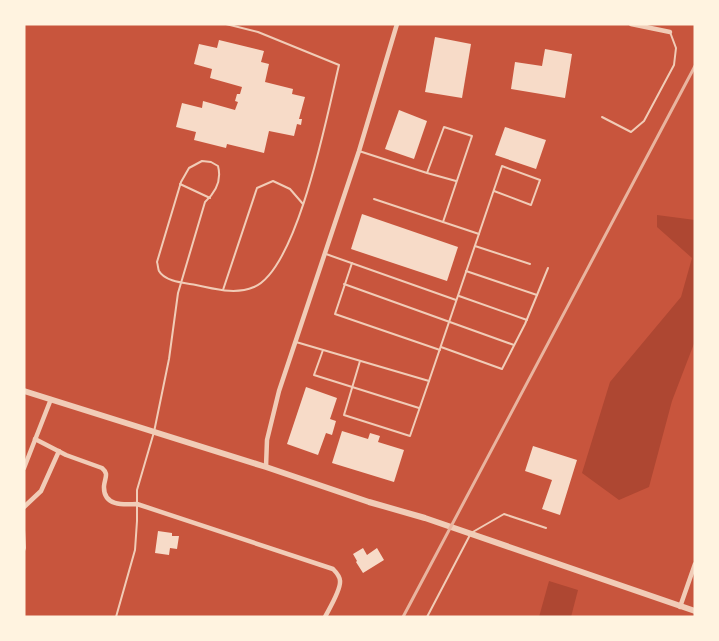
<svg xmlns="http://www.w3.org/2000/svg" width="719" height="641" viewBox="0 0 719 641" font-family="'Work Sans',sans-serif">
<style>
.green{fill:#ae4732}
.building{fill:#f7dbc8}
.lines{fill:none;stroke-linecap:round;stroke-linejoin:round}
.service{stroke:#f1ccb7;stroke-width:2}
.minor{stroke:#f1ccb7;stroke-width:4.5}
.tertiary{stroke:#f1ccb7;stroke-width:6}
.rail{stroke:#e9b49f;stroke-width:3}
</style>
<rect width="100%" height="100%" fill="#c8553d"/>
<g class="green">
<path d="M657,215l38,5v121l-23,60 -23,86 -30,13 -37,-27 28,-91 71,-85 11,-39 -35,-31z"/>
<path d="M549,581l29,9 -7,27h-32z"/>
</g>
<g class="building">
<path d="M435,37l36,7 -9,54 -37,-6z"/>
<path d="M219,40l45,11 -3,11 8,2 -4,18 28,7 -1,5 13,3 -6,22h3l-1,6 -4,-1 -3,12 -25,-5 -5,22 -37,-9 -1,4 -32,-8 2,-8 -20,-5 6,-24 20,5 1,-7 32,9 3,-8 -3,-1 2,-7h3l2,-7 -32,-9 2,-9 -18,-5 5,-20 18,4z"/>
<path d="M545,49l27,5 -7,44 -54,-9 4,-27 27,4z"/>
<path d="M399,110l28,11 -13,38 -29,-10z"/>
<path d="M505,127l41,13 -10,29 -41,-14z"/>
<path d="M362,214l96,33 -11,34 -96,-32z"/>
<path d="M306,387l31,11 -7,21 6,2 -4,14 -6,-2 -8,22 -31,-11z"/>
<path d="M342,431l26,8 2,-6 10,3 -2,6 26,8 -10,32 -62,-19z"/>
<path d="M533,446l44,14 -17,55 -18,-6 10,-29 -27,-9z"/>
<path d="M158,531l14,2v3h7l-2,13 -7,-1 -1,7 -14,-2z"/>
<path d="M363,548l4,7 10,-7 7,12 -21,13 -7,-11 1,-1 -4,-7z"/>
</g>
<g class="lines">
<g class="service">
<path d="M602,117l29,15 13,-11 30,-56 2,-17 -6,-16"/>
<path d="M359,151l68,22 17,-46 28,9 -29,86"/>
<path d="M427,173l29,8"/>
<path d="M180,184l30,14"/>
<path d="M374,199l105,35"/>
<path d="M475,246l55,18"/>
<path d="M326,254l130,46"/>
<path d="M352,263l-17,51 105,36"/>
<path d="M344,284l170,61"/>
<path d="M223,290l34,-102 16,-7 17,8 13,15"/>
<path d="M537,295l11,-27"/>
<path d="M459,296l68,24"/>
<path d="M296,342l133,39 73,-215 38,14 -9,25 -37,-14"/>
<path d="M441,347l61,22 23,-45 12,-29 -71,-24"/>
<path d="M323,350l-9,25 105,33"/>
<path d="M360,361l-16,54 66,21 19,-55"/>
<path d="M24,530l1,18 -1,3"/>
<path d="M116,617l19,-67 2,-29v-31l17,-58 15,-73 9,-66 3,-10 24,-81c11,-10 17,-21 13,-36l-7,-4 -9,-1 -13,7 -8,14 -24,80c1,3 1,7 2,9 6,11 27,12 37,14 20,4 39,10 58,2 44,-18 74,-176 85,-222l-81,-33 -32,-8"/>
<path d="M427,617l44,-84 33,-19 42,14"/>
</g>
<g class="minor">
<path d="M631,24l39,8"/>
<path d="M35,439l31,16 36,13c7,6 3,9 2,18 -1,20 19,19 33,18l196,65c3,3 7,7 7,12 1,9 -11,28 -15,36"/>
<path d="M266,467l1,-27 12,-49 80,-240 38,-127"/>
<path d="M24,468l27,-69"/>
<path d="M24,507l17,-16 18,-40"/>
<path d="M680,607l15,-43"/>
</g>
<path class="tertiary" d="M24,391l242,76 103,35 56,16 270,93"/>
<path class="rail" d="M403,617l292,-551"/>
</g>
<rect width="719" height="641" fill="none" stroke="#fff3e0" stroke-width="51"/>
</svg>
